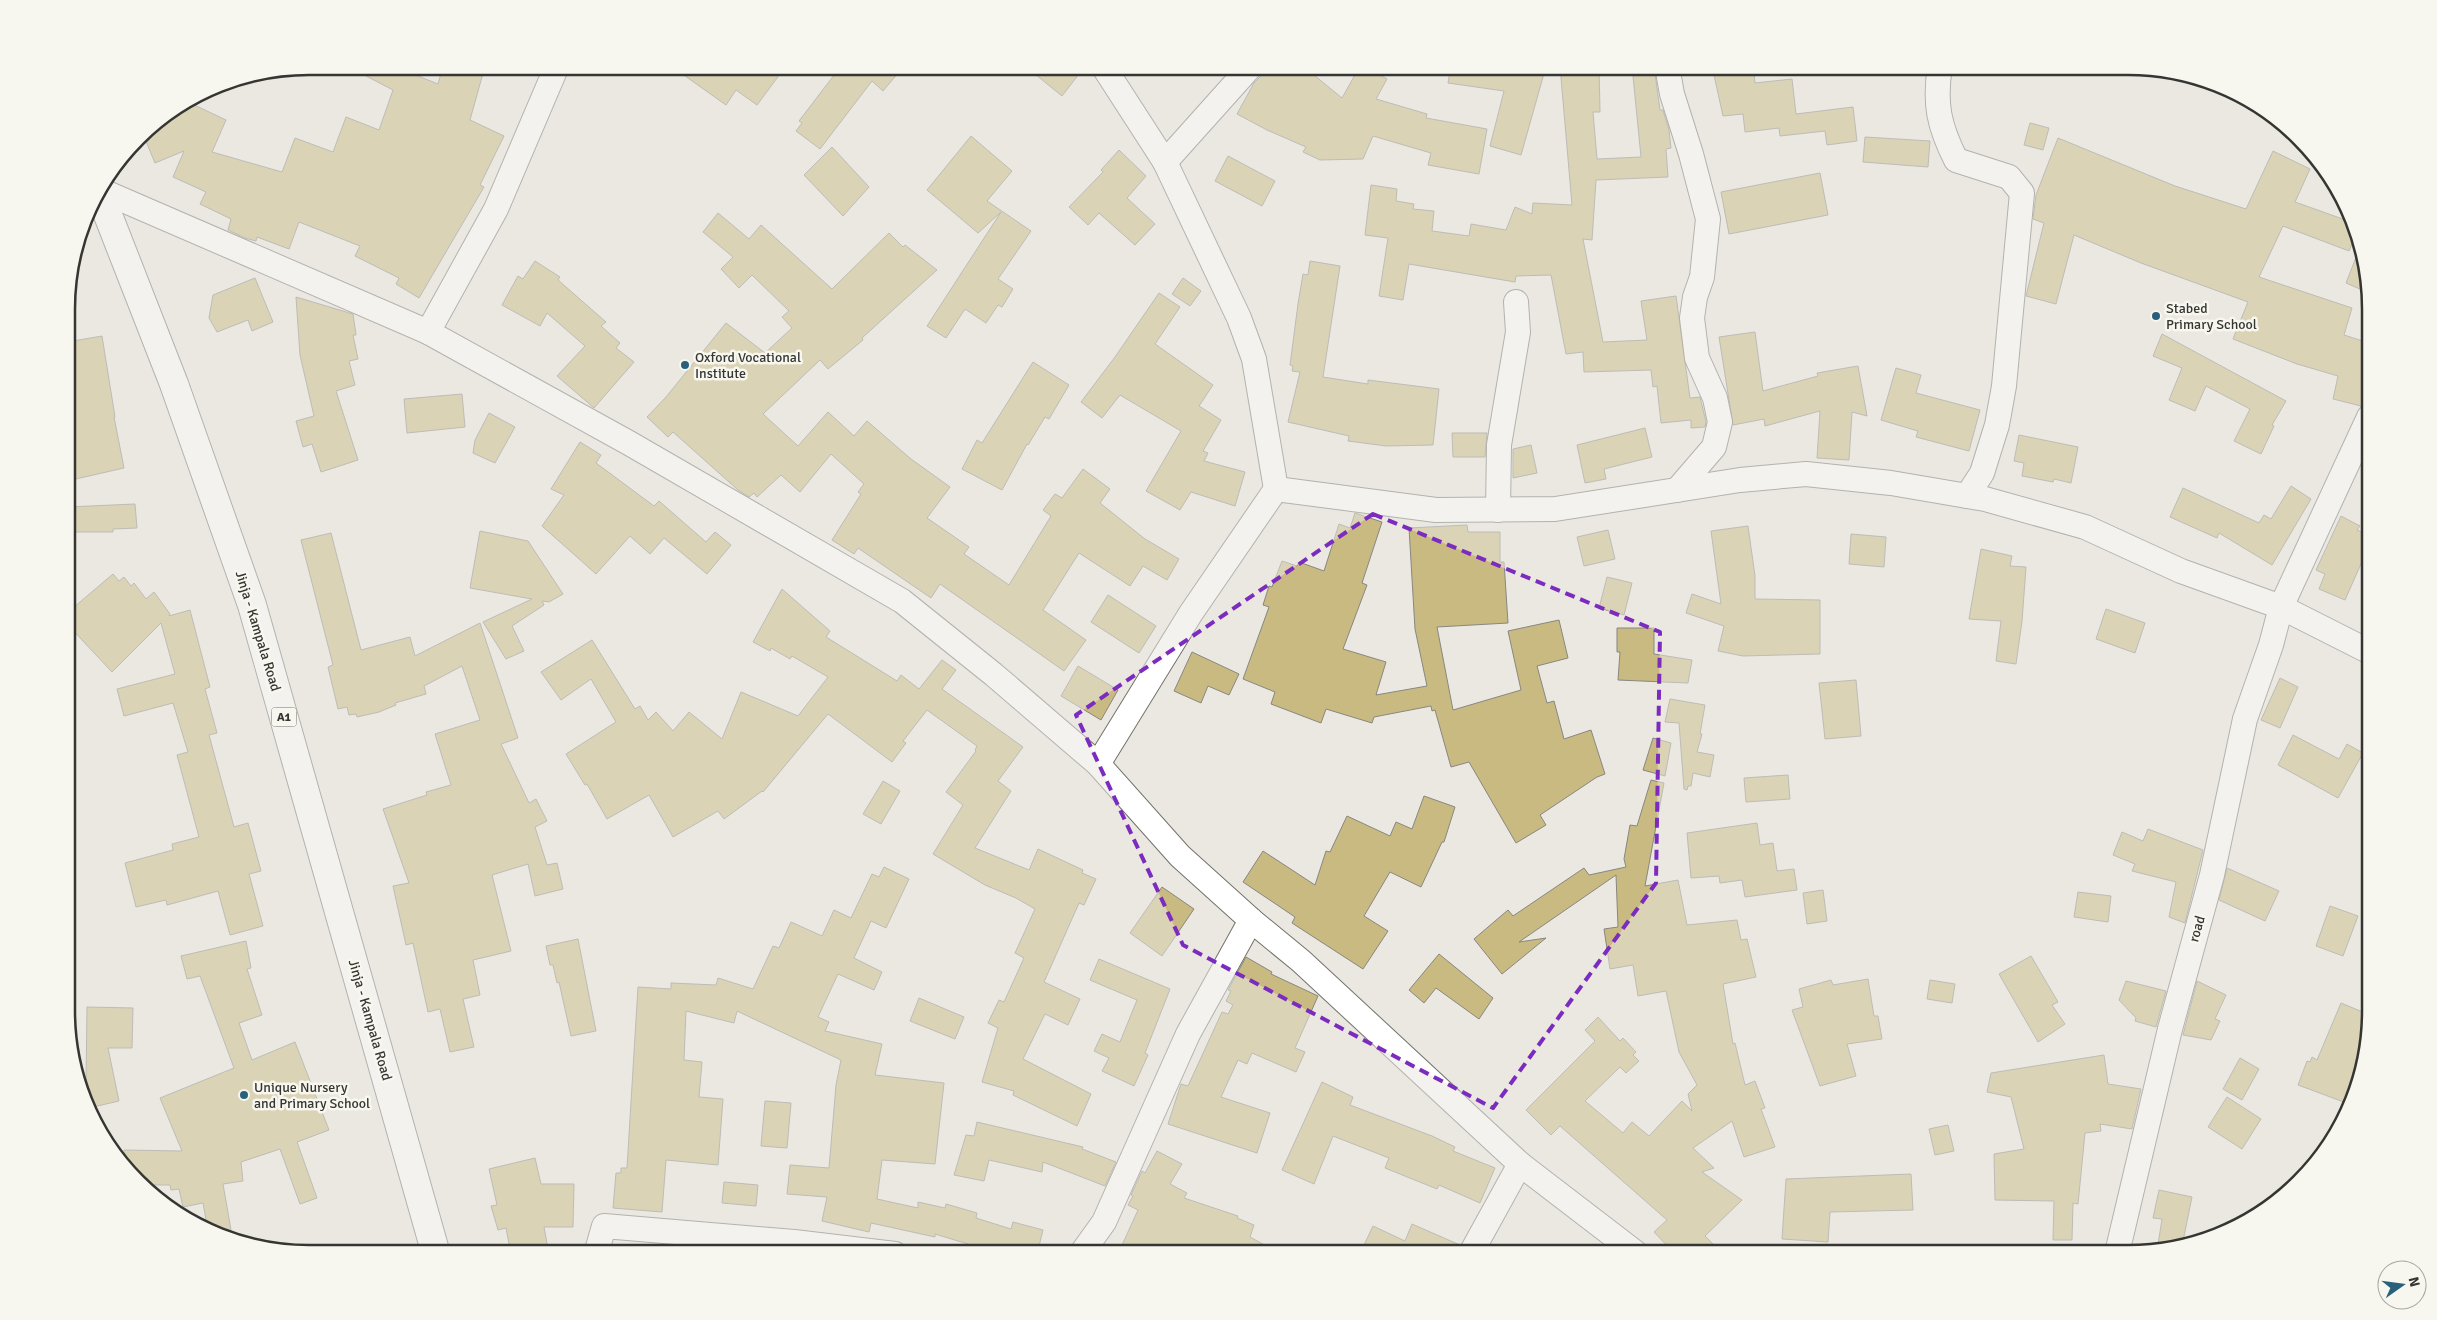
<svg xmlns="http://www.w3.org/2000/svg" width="2437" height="1320" viewBox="0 0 2437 1320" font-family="Signika,sans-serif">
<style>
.building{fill:#c8ba80;stroke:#888781}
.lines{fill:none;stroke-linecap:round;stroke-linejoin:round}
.street-casing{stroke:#73726c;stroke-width:26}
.highway-casing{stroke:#73726c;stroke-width:30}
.street{stroke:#fff;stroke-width:24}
.highway{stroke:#fff;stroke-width:28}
.marked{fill:none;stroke:#7b2cbf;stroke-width:4;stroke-dasharray:10 6;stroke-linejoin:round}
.poi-dot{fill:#29617b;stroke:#f7f6ef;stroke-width:2}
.labels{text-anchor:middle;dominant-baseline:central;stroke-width:5;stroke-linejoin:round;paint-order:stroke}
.shield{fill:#f7f6ef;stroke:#6f6f6b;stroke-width:1}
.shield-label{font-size:12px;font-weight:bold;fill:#353532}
.poi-label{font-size:14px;fill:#353532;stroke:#f7f6ef;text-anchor:start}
.street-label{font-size:14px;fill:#353532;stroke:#f7f6ef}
.rim{fill:none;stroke:#353532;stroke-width:2.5}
</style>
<rect width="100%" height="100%" fill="#eae8e1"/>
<g class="building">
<path d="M347,66h46l45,18 5,-18h42l-15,54 34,16 -24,49 4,2 -65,111 -23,-14 3,-6 -44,-22 5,-10 -61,-24 -10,27 -32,-12 -1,4 -11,-3 -17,-8 3,-11 -31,-15 6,-12 -33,-15 11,-26 -29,12 -12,-29 6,-7 39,-25 38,18 -14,32 70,20 13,-34 38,14 13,-35 33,13 14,-40z"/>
<path d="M671,66h115l-29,39 -21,-15 -10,15z"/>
<path d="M841,66h63l-21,25 -11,-10 -52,68 -24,-18 6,-8 -3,-2z"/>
<path d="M1025,66h44l10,8 -17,22z"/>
<path d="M1264,66h39l39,32 18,-32h25l-5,9 7,4 -11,20 51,15 -1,4 61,11 -8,45 -51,-9 3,-12 -58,-17 -10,23 -43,1 -17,-8 3,-5 -39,-17 -30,-16 17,-31 8,-8z"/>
<path d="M1451,66h27l28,4 1,-4h19l19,4 -24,85 -31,-9 14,-55 -56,-8z"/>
<path d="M1560,66h39l1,46h-7l4,47 44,-2 -9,-91h22l6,44h3l6,20 2,18 -5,1 2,28 -72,3 -4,60 -9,-1 20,103 44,-2 -6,-39 35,-5 14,102 10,-1 6,25 -1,5 -14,1v-8l-30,3 -4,-37 -4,1 -2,-17 -67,2 -1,-20 -17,2 -15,-79 -35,1 -1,6 -106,-18 -6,36 -24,-4 9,-58 -23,-3 6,-50 26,4 -1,12 18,3 -1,5 21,2 -2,20 37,5 2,-12 35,6 9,-23 17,7 1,-11 39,2z"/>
<path d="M1712,66h20l2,9 20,-2 1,10 37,-4 4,35 57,-7 4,34 -30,4 -2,-14 -45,5 -1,-8 -34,4 -2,-18 -20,2z"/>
<path d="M2030,123l19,5 -6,22 -19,-5z"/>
<path d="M971,136l41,35 -25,30 44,30 -33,48 15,10 -11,18 -4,-2 -12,18 -21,-14 -19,29 -19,-12 74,-114 -23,21 -51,-43z"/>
<path d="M1865,137l65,4 -2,26 -65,-5z"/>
<path d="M2058,138l117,48 71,23 27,-58 37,18 -15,33 59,21 3,10 -8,18 -66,-25 -24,51 93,31 -8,27 25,8v60l-8,3 -28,-7 5,-23 -41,-12 -64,-25 15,-37 -107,-39 -67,-28 -18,69 -30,-8 18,-73 -11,-4 3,-24z"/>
<path d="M832,147l37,40 -26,29 -39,-41z"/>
<path d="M1119,150l27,26 -19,22 28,26 -20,21 -36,-32 -11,12 -19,-18 34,-35 -2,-2z"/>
<path d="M1228,156l47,25 -13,25 -47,-25z"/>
<path d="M1820,173l8,42 -99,19 -8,-42z"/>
<path d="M718,213l31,26 12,-14 71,64 57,-56 14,14 2,-2 32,25 -75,68 1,2 -35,29 -8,-9 -57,54 35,32 30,-34 26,24 13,-15 44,38 39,28 -23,31 42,29 -5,7 45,31 42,-69 -8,-6 12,-16 7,4 21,-29 27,20 -10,14 45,36 34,20 -12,21 -24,-14 -13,20 -51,-33 -36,57 43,30 -22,31 -124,-87 -9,14 -73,-50 -4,6 -22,-14 29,-46 -3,-2 6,-8 -33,-30 -31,38 -19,-17 -24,22 -3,-4 -5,4 -11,-7 -65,-58 -5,5 -21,-20 19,-20 60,-74 39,30 27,-25 -10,-11 7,-6 -37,-36 -13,13 -18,-19 12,-12 -30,-25z"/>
<path d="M2360,247l9,31v15l-23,-10z"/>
<path d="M535,261l25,16 -2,3 48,42 -5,4 19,17 -4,5 18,14 -40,46 -37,-32 28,-30 -38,-33 -7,13 -38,-21 16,-29 5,3z"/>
<path d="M1310,261l30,5 -17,111 45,7v-4l71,9 -6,56 -47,1 -38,-5 1,-5 -61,-14 12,-50 -8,-1 1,-5 -3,-1 8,-61 5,-30 5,1z"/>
<path d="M255,278l18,44 -21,9 -4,-11 -31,12 -8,-14 4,-23z"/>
<path d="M1183,278l18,13 -11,15 -18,-12z"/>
<path d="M1159,293l21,14 -25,37 58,41 -14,21 22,14 -18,31 5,2 -4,8 41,11 -10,34 -44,-14 -11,18 -34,-19 35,-60 -61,-36 -18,23 -21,-16 34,-45z"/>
<path d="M296,297l57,17 3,21h-3l5,24 -9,2 6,24 -19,6 22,69 -37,12 -9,-28 -9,3 -7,-26 18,-5 -14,-61z"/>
<path d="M1755,332l8,59 55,-15 -1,-3 41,-7 9,50 -15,-4 -3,48 -32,-2 3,-47 -55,15 -1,-7 -31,6 -14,-88z"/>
<path d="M2162,334l124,67 -14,24 2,1 -13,28 -27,-13 16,-32 -44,-23 -11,25 -26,-11 13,-32 -29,-12z"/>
<path d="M102,336l13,81h-1l10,51 -57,13v-139z"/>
<path d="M1033,362l36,23 -20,34 -4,-2 -17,28 -1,-1 -25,46 -40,-21 15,-29 5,3z"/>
<path d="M1896,368l25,7 -5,18 64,17 -11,41 -53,-14 2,-6 -37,-11z"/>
<path d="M462,394l3,33 -58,6 -3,-34z"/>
<path d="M489,413l26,14 -20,36 -22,-10 2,-13z"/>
<path d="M1645,428l7,29 -48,12 2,10 -21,4 -8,-38z"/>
<path d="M1452,433h35l-2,24h-32z"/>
<path d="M2019,435l59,12 -7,36 -17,-4 -1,3 -31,-6 2,-13 -10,-2z"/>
<path d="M580,442l21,13 -5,8 58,43 5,-5 47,41 9,-10 16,13 -24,29 -43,-36 -14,16 -20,-18 -34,38 -54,-48 22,-31 -13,-6z"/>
<path d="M1531,445l6,28 -24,5v-29z"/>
<path d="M2291,486l20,13 -39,66 -53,-32 -2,5 -47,-21 13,-29 76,35 5,-8 7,4z"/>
<path d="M135,504l2,24 -24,1v3h-46v-25z"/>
<path d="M1355,513l27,9 -20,61 5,2 -24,64 43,13 -10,33 51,-9 -12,-57 -6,-101 58,-3 1,7h32v30h4l4,61 -71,4 16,83 68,-20 -13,-59 51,-11 9,38 -31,8 10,37 7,-2 10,38 27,-9 14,44 -8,3 -57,38 6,10 -30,18 -47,-81 -18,5 -16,-57 -3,1 -1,-5 -57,11 -2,6 -46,-14 -5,14 -50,-19 4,-12 -32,-13 26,-72 -6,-2 6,-19 3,1 10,-26 15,5 2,-4 25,9 15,-47 11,4z"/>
<path d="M2341,516l19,10 -3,4 12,5v25l-5,-3 -19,43 -26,-11 6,-15 -9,-4z"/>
<path d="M1748,526l7,50v23l65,1v54l-77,2 -25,-5 6,-25 -38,-13 6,-19 29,10 -10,-73z"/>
<path d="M1608,530l7,29 -31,7 -7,-29z"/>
<path d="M480,531l48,10 35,53 -14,8 -7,-1 2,4 -32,21 12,25 -18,8 -23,-37 49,-23 -62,-11z"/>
<path d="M331,533l30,117 49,-13 5,19 65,-33 38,115 -17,6 28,59 7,-4 11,22 -12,6 12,38 10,-2 6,26 -28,7 -7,-32 -36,11 19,76 -38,9 7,35 -17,4 11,48 -24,5 -10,-43 -12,3 -15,-69 -7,2 -13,-59 16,-3 -26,-74 44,-14 -1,-3 25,-7 -16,-51 45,-14 -18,-54 -38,20 2,8 -31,9 1,2 -17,7 -22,5 -1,-3 -7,1 -2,-8 -9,2 -10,-42 5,-2 -32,-125z"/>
<path d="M1851,534l35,3 -2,30 -35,-3z"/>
<path d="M1981,549l31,7 -2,10 16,1 -4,54 -6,43 -20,-3 5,-40 -32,-2z"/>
<path d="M113,574l6,7 5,-4 7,9 3,-3 12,16 8,-7 16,22 -1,2 21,-6 20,77 -5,2 12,44 -8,2 25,92 14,-4 13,48 -12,3 14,52 -33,9 -12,-44 -51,14 -1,-5 -30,7 -11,-44 48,-13 -1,-6 27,-7 -22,-82 11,-3 -15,-49 -49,13 -7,-27 58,-15 -14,-51 -49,49 -45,-48v-11z"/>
<path d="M1607,577l25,6 -8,32 -25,-7z"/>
<path d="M782,589l48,42 -4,6 71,44 4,-6 18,14 23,-29 14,10 -14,19 81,58 -25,34 13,10 -36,57 54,22 9,-21 45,21 -1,3 14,6 -12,26 -5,-2 -35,79 36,17 -12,26 -23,-11 -22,45 68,35 -14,32 -64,-31 1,-4 -32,-9 16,-54 -10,-5 11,-23 5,2 20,-44 -9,-5 20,-44 -19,-11 -31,-13 -52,-31 30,-49 -17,-13 30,-41 -1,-1 2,-4 -50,-36 -24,31 3,2 -14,19 -64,-48 -65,78 -1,-1 -38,28 -6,-8 -45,26 -24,-42 -42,24 -20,-35 -2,1 -19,-31 50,-32 -25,-43 -30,21 -20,-28 51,-32 43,69 5,-3 8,14 8,-8 17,19 16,-19 33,27 19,-47 57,24 30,-39 -36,-21 -2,3 -19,-11 -1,3 -17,-9z"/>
<path d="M1108,595l48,31 -17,27 -48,-31z"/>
<path d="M2106,609l39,14 -10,30 -39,-14z"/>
<path d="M1617,628h37v26l38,6 -4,23 -70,-3 2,-28h-3z"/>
<path d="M1192,652l47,22 -10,21 -21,-9 -7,17 -27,-12z"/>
<path d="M1078,666l40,24 -17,30 -40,-24z"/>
<path d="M2280,678l18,9 -18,41 -19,-8z"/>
<path d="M1856,680l5,56 -36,3 -6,-56z"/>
<path d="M1670,699l35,6 -5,29h2l-5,18 17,3 -4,22 -17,-4 -2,13h-3l-1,4 -3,-1 -5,-66 -14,-1z"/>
<path d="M2293,735l46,24 8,-15 16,9 -25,45 -60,-33z"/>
<path d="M1653,738l18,5 -6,33 -22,-6z"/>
<path d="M1788,775l2,24 -44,3 -2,-24z"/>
<path d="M1651,780l13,3 -19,103 33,-6 9,45 50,-5 4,20 6,-1 9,38 -33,7 10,60 2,-1 10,42 10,-4 10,27 -4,1 14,38 -31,10 -12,-36 -39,27 21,20 -12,4 40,28 -37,36 17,17h-48l-20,-21 13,-12 -107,-94 -9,9 -25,-25 69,-69 -10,-11 13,-13 22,24 3,-3 13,14 -3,3 6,6 -13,12 -6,-6 -35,34 38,32 9,-11 17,14 33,-35 10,10 -4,-17 9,-9 -18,-33 -13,-61 -28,5 -5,-31 -23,4 -6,-40 14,-2 -2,-52 -97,67 27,-4 -44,36 -28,-35 34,-29 5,6 71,-48 5,7 37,-8 -2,-8 6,-34 7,1z"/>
<path d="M883,781l17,10 -19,33 -18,-10z"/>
<path d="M1424,796l31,11 -11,35h-2l-21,45 -31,-15 -26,44 24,15 -25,38 -71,-46 3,-6 -52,-35 20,-31 52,34 11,-34 4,1 17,-36 43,20 6,-14 16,7z"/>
<path d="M1757,823l3,22 13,-2 4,28 17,-2 3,21 -52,7 -3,-17 -22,3 -1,-7 -28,2 -4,-45z"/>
<path d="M2148,829l55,21 -18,73 -16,-6 7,-35 -44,-11 3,-7 -22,-9 9,-23 21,9z"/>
<path d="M884,867l25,12 -23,49 -15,-7 -17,37 28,14 -8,18 -36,-16 -20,43 11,5 -4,9 57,13 -7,31 69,8 -9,81 -53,-4 -5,39 41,9v-6l27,6 1,-4 31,9 -1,5 35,11 2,-7 30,8 -6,24h-19l-36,-10 -1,4 -46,-14v3l-64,-14 -2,9 -47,-11 5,-24 -40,-3 3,-29 39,3 7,-83 5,-25 -104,-49 -3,12 -48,-12 -2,49 18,2 -3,35 24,2 -5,66 -52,-5 -4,52 -49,-4 3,-35h5v-5h6l11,-181 33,2v-6l45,2 2,-7 35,11 20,-43 6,2 12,-26 31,14 12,-26 17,8 21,-44 7,3z"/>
<path d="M2227,868l52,23 -14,30 -46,-21z"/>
<path d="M1162,887l32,22 -32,47 -32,-23z"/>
<path d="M1823,890l4,31 -20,3 -4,-31z"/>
<path d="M2078,892l33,4 -3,26 -34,-5z"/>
<path d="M2330,906l28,10 -15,40 -27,-10z"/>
<path d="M578,939l18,92 -25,5 -12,-54 -2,1 -4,-18h-3l-4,-19z"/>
<path d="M246,941l5,27 -4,1 15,46 -23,8 13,37 43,-18 34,88 -32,12 20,56 -17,6 -20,-55 -39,13 2,19 -20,3 8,46 -19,3 -4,-2 -5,-28 -20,4 -4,-18 -8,1 -1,-5h-28l-18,-21v-14l58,1 -22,-53 74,-30 -34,-92 -13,3 -6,-23z"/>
<path d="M1439,954l54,44 -14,21 -43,-31 -12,15 -15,-13z"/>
<path d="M2031,956l27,46 -6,3 13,19 -27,18 -39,-68z"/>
<path d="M1246,957l26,15 -1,2 47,22 -23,52 10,4 -9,20 -44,-19 -5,11 -9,-4 -17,37 49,16 -13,40 -89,-29 13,-40 7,2 34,-74 6,2 5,-9 -7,-4 5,-10 -3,-1z"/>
<path d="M1099,959l71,30 -25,64 3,2 -14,31 -32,-15 7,-13 -15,-7 8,-17 18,8 17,-42 -47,-20z"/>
<path d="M1868,979l6,37h4l4,23 -35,5 9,32 -36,10 -28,-76 11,-3 -4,-18 32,-9 2,5z"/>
<path d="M1930,980l25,4 -3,19 -25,-4z"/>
<path d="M2126,981l40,10 -10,36 -21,-6 1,-3 -17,-18z"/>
<path d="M2197,981l29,14 -11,24 5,2 -9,19 -28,-5z"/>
<path d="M919,998l45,19 -9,22 -45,-18z"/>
<path d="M2341,1003l29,12 -21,89 -51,-19 9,-24 3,1 2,-5 5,3z"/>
<path d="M87,1007l46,1 -1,40h-24l11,53 -26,6 -7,-23z"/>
<path d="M2104,1055l4,29 33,5 -9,40 -32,-5 1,7 -16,2 -7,71 -5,-1 -1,37h-19l1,-39 -59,-1 -1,-46 30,-5 -13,-52 -24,-5 4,-19z"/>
<path d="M2240,1058l19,11 -17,31 -19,-11z"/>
<path d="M1322,1082l31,15 -3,8 82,31 23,11 -2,4 42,17 -15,35 -41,-18 -2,4 -52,-21 4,-10 -56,-22 -19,48 -32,-14z"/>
<path d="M2227,1097l34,22 -19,30 -34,-22z"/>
<path d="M765,1101l26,2 -4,45 -26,-2z"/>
<path d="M977,1122l106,25 -1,2 34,13 -11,24 -62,-24 -1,10 -53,-12 -5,21 -30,-6 12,-40 8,1z"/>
<path d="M1948,1125l6,26 -19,4 -6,-26z"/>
<path d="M1157,1151l25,13 -12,20 17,9 -3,5 54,18 -1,2 17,7 -4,12 29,16 -43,1 -28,-10 -4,10h-86l20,-44 -10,-5 5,-9 -2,-1 11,-24 3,2z"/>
<path d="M535,1158l6,26h33l-1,43h-29l5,27h-38l-5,-26 -8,2 -7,-24 6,-1 -8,-36z"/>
<path d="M1911,1174l2,36 -83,2 -2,30 -46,-3 4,-60z"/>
<path d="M724,1182l34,3 -2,21 -34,-3z"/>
<path d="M2159,1190l33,7 -10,49 -25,5 5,-32 -9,-1z"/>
<path d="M1412,1224l48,21 -3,8h-74l-19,-8 9,-19 32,15z"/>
</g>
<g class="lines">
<g class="street-casing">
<g id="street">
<path d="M1103,66l62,96 74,156 15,41 22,130"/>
<path d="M1667,66l5,28 19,60 17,65 -6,58 -7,20 -3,21 5,40 18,40 5,24 -6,25 -37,43"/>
<path d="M1940,66c-6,38 -1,60 16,94l53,17 13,16 -18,193 -7,39 -15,48 -15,23"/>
<path d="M1165,162l86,-96"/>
<path d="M100,190l328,142 201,111 273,158 91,73 105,90 82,92 71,64 50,41 219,203 116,89"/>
<path d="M428,332l68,-123 61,-143"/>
<path d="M1498,510l1,-65 19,-113 -2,-30"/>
<path d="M1098,764l93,-151 85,-124 160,21 119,-1 185,-29 66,-6 85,9 94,16 100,28 96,44 100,36 89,45"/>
<path d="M1471,1253l49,-89"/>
<path d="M2117,1253l53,-224 42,-154 33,-156 26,-74 10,-38 88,-190"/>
<path d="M596,1254l8,-28 190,16 101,12"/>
<path d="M1081,1254l23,-32 84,-188 63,-114"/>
</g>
</g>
<g class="highway-casing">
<path id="highway" d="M99,192l75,192 78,221 184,649"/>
</g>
<use href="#street" class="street"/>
<use href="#highway" class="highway"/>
</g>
<path d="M0 0H2437V1320H0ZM1373,514l287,118 -4,251 -163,225 -310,-163 -107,-230z" fill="#eae8e1" fill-opacity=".55" fill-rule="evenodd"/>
<path class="marked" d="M1373,514l287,118 -4,251 -163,225 -310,-163 -107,-230z"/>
<g class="poi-dot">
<circle cx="2156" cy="316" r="5"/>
<circle cx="685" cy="365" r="5"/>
<circle cx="244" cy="1095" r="5"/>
</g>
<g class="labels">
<rect class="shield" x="271.5" y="707.5" width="25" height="19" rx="4"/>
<g class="shield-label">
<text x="284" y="717">A1</text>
</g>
<g class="poi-label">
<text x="2166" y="308">Stabed<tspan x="2166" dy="16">Primary School</tspan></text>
<text x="695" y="357">Oxford Vocational<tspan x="695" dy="16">Institute</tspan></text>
<text x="254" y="1087">Unique Nursery<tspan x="254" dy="16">and Primary School</tspan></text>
</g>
<g class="street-label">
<text transform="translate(258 631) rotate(73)">Jinja - Kampala Road</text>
<text transform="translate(2197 929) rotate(-74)">road</text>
<text transform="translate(370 1020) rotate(74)">Jinja - Kampala Road</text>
</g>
</g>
<path d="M0 0H2437V1320H0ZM309 75H2128A234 234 0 0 1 2362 309V1011A234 234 0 0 1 2128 1245H309A234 234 0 0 1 75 1011V309A234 234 0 0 1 309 75Z" fill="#f7f6ef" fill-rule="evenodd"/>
<path class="rim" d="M309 75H2128A234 234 0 0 1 2362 309V1011A234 234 0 0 1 2128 1245H309A234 234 0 0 1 75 1011V309A234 234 0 0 1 309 75Z"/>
<g transform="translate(2402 1285) rotate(76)"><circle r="24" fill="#f7f6ef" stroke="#a9a9a3"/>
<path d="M0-4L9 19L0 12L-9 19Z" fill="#29617b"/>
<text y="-8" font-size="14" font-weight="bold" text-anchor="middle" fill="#353532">N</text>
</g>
</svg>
